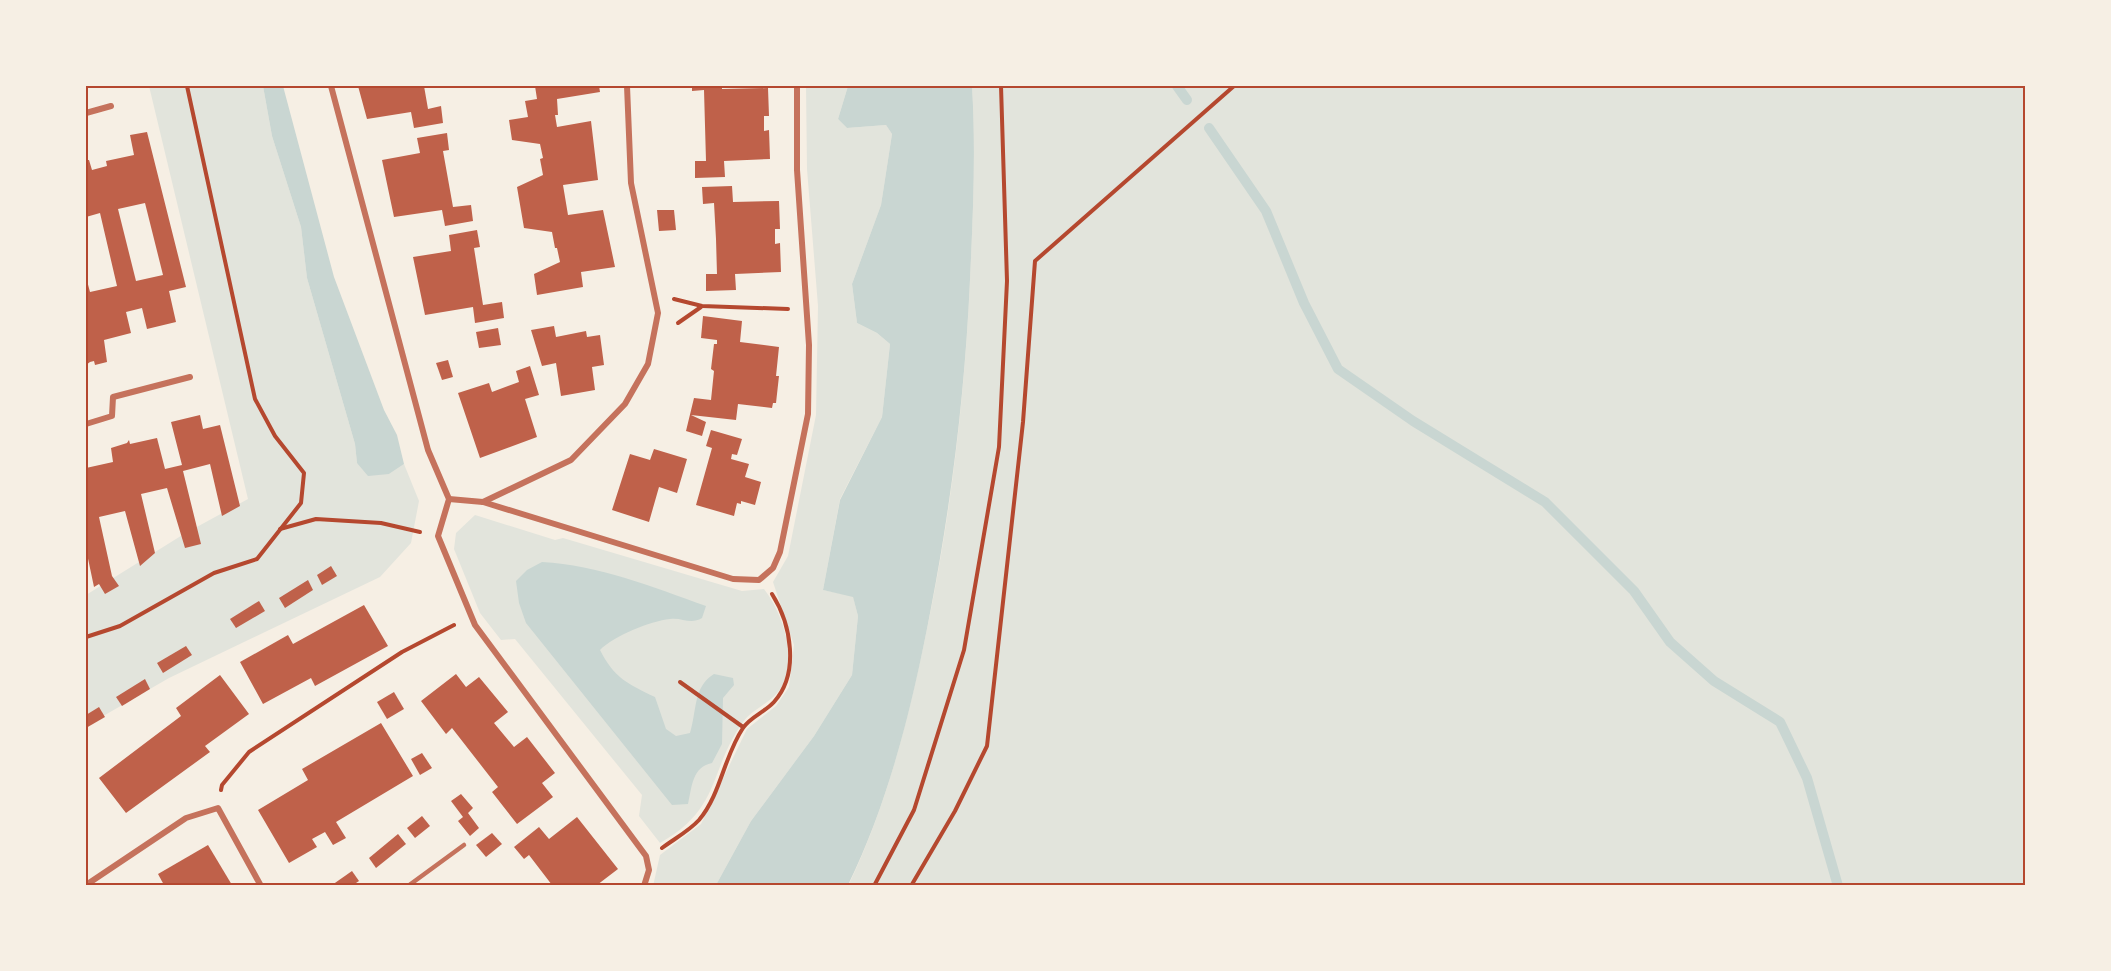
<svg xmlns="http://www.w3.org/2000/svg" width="2111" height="971" viewBox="0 0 2111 971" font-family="Cabin,sans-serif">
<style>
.green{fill:#e2e4dc}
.water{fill:#c9d6d2}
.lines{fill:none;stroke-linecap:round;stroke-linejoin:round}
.stream{stroke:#c9d6d2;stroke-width:10}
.building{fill:#bf614a;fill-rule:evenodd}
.path{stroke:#b5482f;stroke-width:4}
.service{stroke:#c5725c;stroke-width:4.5}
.minor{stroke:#c5725c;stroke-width:6}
.neatline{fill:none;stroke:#b5482f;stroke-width:2}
</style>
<rect width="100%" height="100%" fill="#f6efe4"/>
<g class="green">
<path d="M149,86h114l9,50 29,91 6,51 48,166 2,19 32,11 15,-10 15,37 -8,42 -31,34 -211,101 -83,48v-131l98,-61 64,-35z"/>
<path d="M806,86h42l-10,33 9,9 39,-3 6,9 -11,71 -29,79 5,39 20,10 13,11 -8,73 -42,82 -17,91 30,6 5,20 -6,59 -38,61 -63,85 -35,64 -63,1 7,-31 41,-31 46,-95 29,-23 13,-19 5,-42 -21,-63 15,-26 28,-141 2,-109 -11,-137z"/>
<path d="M972,86h1053v799l-1177,1c43,-89 65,-186 84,-282 21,-108 33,-214 38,-324 3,-65 6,-129 2,-194z"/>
<path d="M475,515l80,25 8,-2 179,53 22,-2c19,25 32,65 19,95 -8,18 -29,23 -40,38 -35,49 -21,86 -83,121l-21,-27 3,-21 -127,-156 -14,1 -21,-27 -26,-64 2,-16z"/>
</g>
<g class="water">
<path d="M263,86h20l51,191 50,133 13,25 7,29 -15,10 -21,2 -11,-13 -2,-19 -48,-166 -6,-51 -29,-91z"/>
<path d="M848,86h124c4,65 1,129 -2,194 -5,111 -18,219 -39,328 -18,95 -41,191 -83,277h-132l35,-64 63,-85 38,-61 6,-59 -5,-19 -30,-7 17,-90 42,-83 8,-73 -13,-11 -20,-10 -5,-39 29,-79 11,-71 -6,-9 -39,3 -9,-9z"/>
<path d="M542,562c56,3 111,25 164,44l-4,12c-12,7 -20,-1 -32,1 -20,2 -56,17 -70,31 14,28 28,34 55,47l11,32 10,7 14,-3c7,-23 3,-46 24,-59l19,4 1,7 -11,13 -1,46 -10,19c-20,4 -20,24 -24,41l-16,1 -146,-182 -7,-20 -3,-22 11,-11z"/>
</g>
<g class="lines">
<g class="stream">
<path d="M1177,86l10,14"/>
<path d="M1209,128l57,83 38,92 34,66 75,52 132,81 89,89 36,51 44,39 66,41 27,56 31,108"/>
</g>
</g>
<g class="building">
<path d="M358,86h66l4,23 13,-3 2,17 -29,5 -3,-16 -44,7z"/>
<path d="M535,86h64l1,6 -43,7 1,16h-3l2,12 34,-6 7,59 -35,5 5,30 35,-5 12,57 -34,5 2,15 -46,8 -3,-21 26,-12 -3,-14h-2l-3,-16 -28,-4 -7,-41 26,-12 -3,-16 3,-1 -3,-14 -28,-4 -3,-20 19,-3 -3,-16 12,-2z"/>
<path d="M692,86h30v3l46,-1 1,28h-5v15l5,-1 1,29 -46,2 1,16 -30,1v-17h11l-2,-71 -12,1z"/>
<path d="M147,132l39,155 -17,4 7,31 -29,7 -5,-21 -16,4 5,21 -27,7 3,22 -12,3 -1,-4 -4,1 -4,3v-88l4,15 27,-6 -17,-73 -14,4 1,-57h2l3,10 15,-4 -1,-5 28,-6 -4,-20zM145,203l18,72 -27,6 -18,-72z"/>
<path d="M447,133l2,17 -6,1 10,56 18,-2 2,16 -28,5 -3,-16 -48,7 -12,-57 38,-7 -3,-15z"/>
<path d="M732,186l1,16 46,-1 1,28h-5v15l5,-1 1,29 -46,2 1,16 -30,1v-17h11l-1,-35 -2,-36 -11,1 -1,-17z"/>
<path d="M657,210h17l2,20 -17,1z"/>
<path d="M477,230l3,17 -6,1 9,57 19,-3 2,16 -29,5 -2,-16 -48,8 -12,-58 38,-6 -2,-16z"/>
<path d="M703,316l39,5 -2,21 39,5 -3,29h3l-3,27h-3l-1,5 -34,-4 -2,16 -45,-5 15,7 -4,14 -16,-5 8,-33 17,2 3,-29 -3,-2 3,-25h3v-4l-16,-2z"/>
<path d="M554,326l2,11 30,-6 1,6 13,-2 4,30 -12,2 3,23 -34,6 -5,-33 -14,3 -11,-36z"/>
<path d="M498,328l3,17 -22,3 -3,-16z"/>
<path d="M448,360l5,17 -11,3 -6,-17z"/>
<path d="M530,366l9,29 -14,4 12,38 -57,21 -22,-65 31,-10 3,9 27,-10 -3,-11z"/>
<path d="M200,415l3,14 17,-4 20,81 -18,10 -12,-52 -27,7 18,73 -16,4 -18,-60 -26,6 14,59 -15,13 -15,-55 -26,6 13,59 7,10 -14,8 -6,-10 -5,3 -8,-38v-81l27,-6 -2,-14 16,-5 2,-3 1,4 27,-6 8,31 17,-4 -11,-43z"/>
<path d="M711,430l31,9 -5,16 -5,-1 -1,5 18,5 -4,13 16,5 -6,23 -14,-4v3l-4,-1 -3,13 -38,-11 16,-57 -6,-2z"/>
<path d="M654,449l33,10 -10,34 -18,-6 -10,35 -37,-12 18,-56 20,6z"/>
<path d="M331,566l6,10 -15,9 -5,-10z"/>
<path d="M308,580l5,10 -28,18 -6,-10z"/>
<path d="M259,601l6,10 -29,17 -6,-9z"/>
<path d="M364,605l24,41 -73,40 -4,-8 -48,26 -23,-42 48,-27 5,9z"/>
<path d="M186,646l6,9 -29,18 -6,-10z"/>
<path d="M456,674l10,13 13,-10 29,35 -14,11 20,24 13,-10 28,36 -13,10 11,14 -36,27 -25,-32 6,-5 -46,-59 -6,6 -25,-33z"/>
<path d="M220,675l29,39 -44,32 5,6 -84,61 -27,-35 82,-62 -5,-8z"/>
<path d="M145,679l5,10 -28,17 -6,-9z"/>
<path d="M394,692l10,17 -17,10 -10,-17z"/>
<path d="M99,707l6,10 -19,11v-13z"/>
<path d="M381,723l32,53 -77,46 10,16 -13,7 -8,-13 -13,7 5,8 -28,16 -31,-53 50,-30 -6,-11z"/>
<path d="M422,753l10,15 -12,7 -9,-16z"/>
<path d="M461,794l12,14 -5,5 11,15 -9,8 -12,-15 5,-4 -12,-16z"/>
<path d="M422,816l8,10 -15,12 -8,-10z"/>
<path d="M577,817l41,52 -21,16h-45l-23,-30 -5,4 -10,-12 25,-20 10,12z"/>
<path d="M492,833l10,11 -16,13 -10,-12z"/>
<path d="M398,834l8,10 -30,24 -7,-10z"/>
<path d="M208,845l24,40h-68l-6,-11z"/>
<path d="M352,871l7,10 -6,4h-21z"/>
</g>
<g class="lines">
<g class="path">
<path d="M674,299l28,7 86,3"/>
<path d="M678,323l23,-16"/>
<path d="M280,529l36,-10 65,4 39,9"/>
<path d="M86,637l34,-11 94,-53 43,-14 44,-56 3,-30 -29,-37 -20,-37 -68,-313"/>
<path d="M680,682l63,45"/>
<path d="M221,790l1,-5 27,-33 153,-100 52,-27"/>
<path d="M662,848c12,-9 27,-17 37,-28 22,-26 25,-64 44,-92 7,-11 22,-16 31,-26 26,-29 17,-78 -2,-108"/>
<path d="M874,886l40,-76 50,-160 35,-203 8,-166 -6,-195"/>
<path d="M911,886l44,-75 32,-65 36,-324 12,-161 199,-175"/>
</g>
<path class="service" d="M408,886l56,-41"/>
<g class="minor">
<path d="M331,86l97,364 21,49 -11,37 37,89 171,231 3,14 -5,16"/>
<path d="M86,113l25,-7"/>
<path d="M86,424l26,-8 1,-19 77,-20"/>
<path d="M449,499l34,3 250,77 26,1 14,-12 7,-16 28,-138 1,-69 -12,-175v-84"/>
<path d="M483,502l88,-42 54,-56 23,-40 10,-51 -27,-130 -4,-97"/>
<path d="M86,885l100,-67 32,-10 43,78"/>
</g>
</g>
<rect width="2111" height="971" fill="none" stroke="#f6efe4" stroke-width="174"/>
<rect x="87" y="87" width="1937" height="797" class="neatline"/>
</svg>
